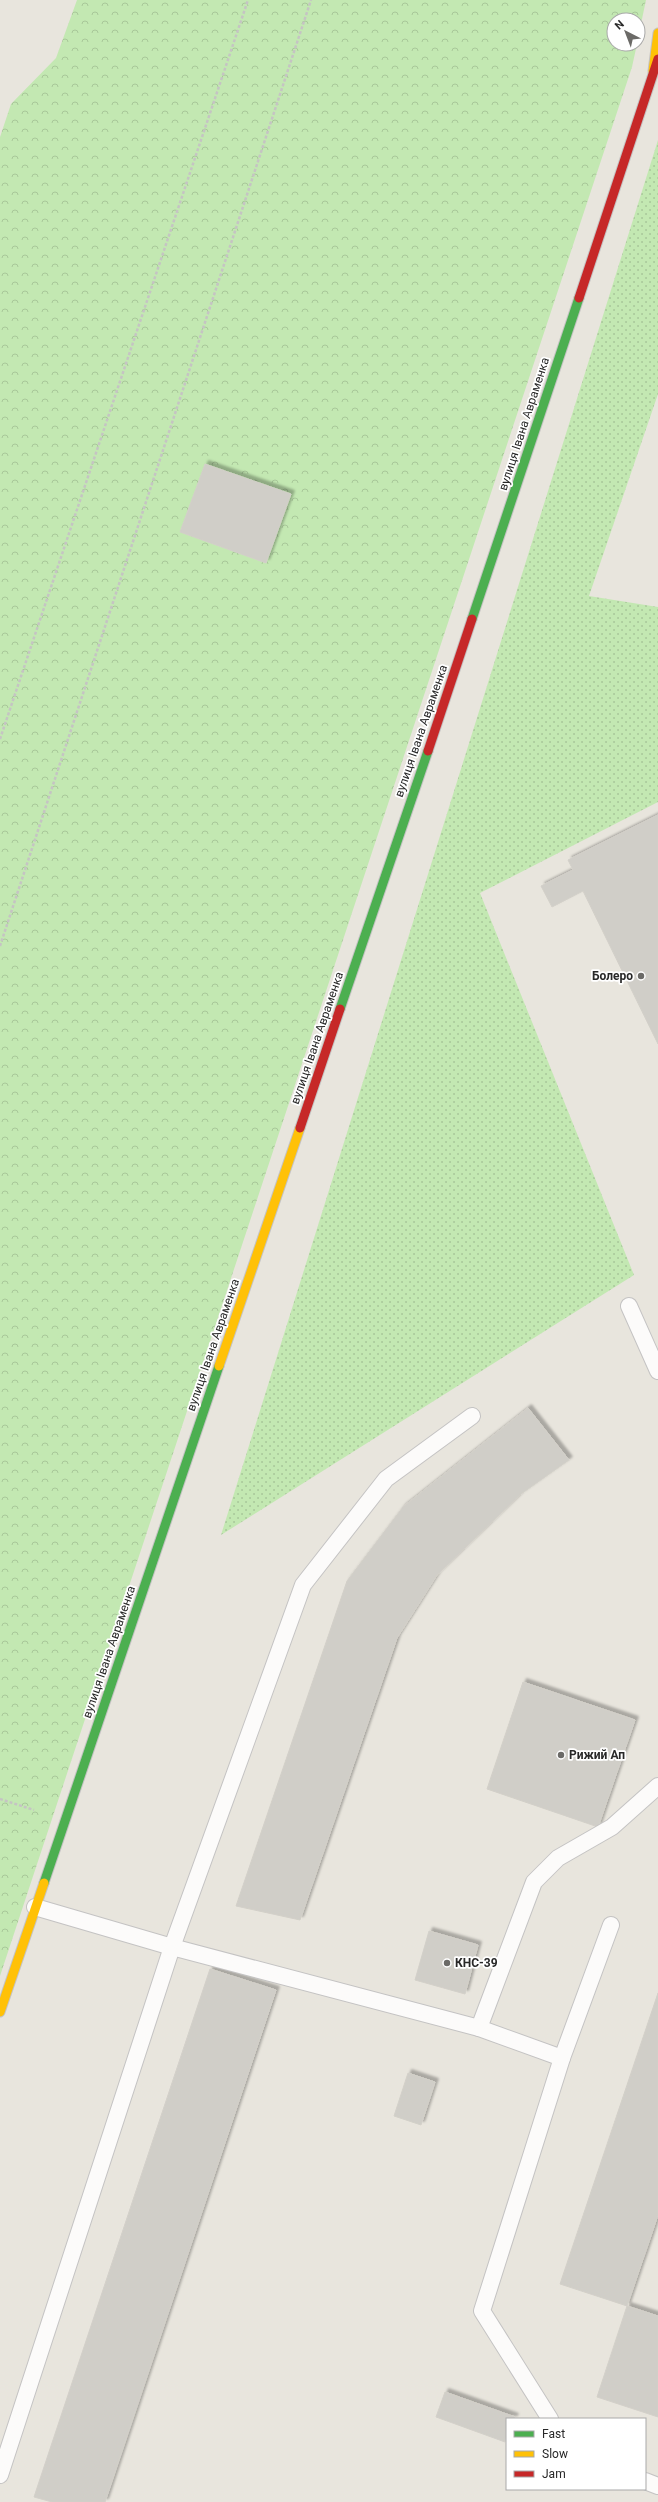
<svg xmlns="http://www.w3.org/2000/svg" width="658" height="2502" viewBox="0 0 658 2502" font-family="Roboto,sans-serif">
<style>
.grass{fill:url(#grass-dots)}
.forest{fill:url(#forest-crowns)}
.building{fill:#d0cec8;stroke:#d3d0c9;filter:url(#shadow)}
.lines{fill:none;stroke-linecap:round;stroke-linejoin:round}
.lane-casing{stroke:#c4c3c3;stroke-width:18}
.fast-casing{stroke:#c4c3c3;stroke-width:11}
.slow-casing{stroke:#c4c3c3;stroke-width:11}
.jam-casing{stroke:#c4c3c3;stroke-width:11}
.path{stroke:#c5c4c3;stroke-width:2.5;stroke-dasharray:3 2;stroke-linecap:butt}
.lane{stroke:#fcfbfa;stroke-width:16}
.fast{stroke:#4caf50;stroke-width:9}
.slow{stroke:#ffc107;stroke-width:9}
.jam{stroke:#c62828;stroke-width:9}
.poi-dot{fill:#6b6a67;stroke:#fff;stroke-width:1.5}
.labels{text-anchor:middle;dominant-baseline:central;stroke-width:3.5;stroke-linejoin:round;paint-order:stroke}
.street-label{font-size:12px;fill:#282828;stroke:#fff}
.poi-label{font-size:12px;font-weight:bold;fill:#282828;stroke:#fff;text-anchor:start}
</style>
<defs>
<pattern id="grass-dots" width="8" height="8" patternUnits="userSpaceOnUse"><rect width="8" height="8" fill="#c3e8b2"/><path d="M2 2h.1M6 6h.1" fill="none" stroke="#a8c799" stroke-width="1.8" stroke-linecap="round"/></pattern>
<pattern id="forest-crowns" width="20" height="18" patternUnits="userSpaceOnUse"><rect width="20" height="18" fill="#c3e8b2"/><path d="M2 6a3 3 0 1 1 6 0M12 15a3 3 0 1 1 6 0" fill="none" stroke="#a8c799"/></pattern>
<filter id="shadow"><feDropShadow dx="3.5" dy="-3.5" stdDeviation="1" flood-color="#0004"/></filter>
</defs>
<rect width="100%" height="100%" fill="#e8e5dd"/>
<path class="grass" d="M658,140v254l-69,202 69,11v195l-178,91 154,382 -413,260z"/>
<path class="forest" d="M77,0h569l-8,38v-18h-24v24h23l-5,23 -632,1909v-1839l11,-33 45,-46z"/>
<g class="building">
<path d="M205,464l86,30 -25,69 -86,-31z"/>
<path d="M658,815v229l-75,-153 -31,16 -11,-21 32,-16 -5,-10z"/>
<path d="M528,1408l41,52 -48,34 -84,81 -40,63 -97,282 -64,-14 111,-325 56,-74z"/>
<path d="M523,1682l112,38 -37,107 -111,-38z"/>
<path d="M429,1931l49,14 -13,49 -50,-14z"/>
<path d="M210,1969l66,21 -171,512h-53l-18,-5z"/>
<path d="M658,1993v222l-31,91 -67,-22z"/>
<path d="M408,2073l27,9 -14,43 -27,-9z"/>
<path d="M627,2306l31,10v101l-61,-20z"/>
<path d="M445,2392l70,25 -1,2h-7l-2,23 -69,-25z"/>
</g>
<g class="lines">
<g class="lane-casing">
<g id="lane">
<path d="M629,1306l29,65"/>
<path d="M35,1907l137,40 307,81 83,30"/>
<path d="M479,2028l55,-146 24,-24 54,-31 46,-41"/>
<path d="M550,2419l-68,-108 80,-253 49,-133"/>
<path d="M0,2475l172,-528 131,-362 83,-106 86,-63"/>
<path d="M645,2481l13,5"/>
</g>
</g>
<g class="fast-casing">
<g id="fast">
<path d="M472,619l107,-321"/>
<path d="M340,1009l88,-258"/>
<path d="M44,1883l175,-517"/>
</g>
</g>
<g class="slow-casing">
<g id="slow">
<path d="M653,71l5,-38"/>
<path d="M219,1366l81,-238"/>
<path d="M0,2012l44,-129"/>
</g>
</g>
<g class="jam-casing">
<g id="jam">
<path d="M579,298l79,-239"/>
<path d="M428,751l44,-132"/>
<path d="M300,1128l40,-119"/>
</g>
</g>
<g class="path">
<path d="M0,739l248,-739"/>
<path d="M0,946l311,-946"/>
<path d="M0,1799l34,11"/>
</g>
<use href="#lane" class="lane"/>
<use href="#fast" class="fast"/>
<use href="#slow" class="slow"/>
<use href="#jam" class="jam"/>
</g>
<g class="poi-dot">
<circle cx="641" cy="976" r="4"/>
<circle cx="561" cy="1755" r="4"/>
<circle cx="447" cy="1963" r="4"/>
</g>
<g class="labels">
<g class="street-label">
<text transform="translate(524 424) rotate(-72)">вулиця Івана Авраменка</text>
<text transform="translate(421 731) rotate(-71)">вулиця Івана Авраменка</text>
<text transform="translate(317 1038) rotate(-71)">вулиця Івана Авраменка</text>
<text transform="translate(213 1345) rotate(-71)">вулиця Івана Авраменка</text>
<text transform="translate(109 1652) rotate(-71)">вулиця Івана Авраменка</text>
</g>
<g class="poi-label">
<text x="633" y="976" text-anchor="end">Болеро</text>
<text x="569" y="1755">Рижий Ап</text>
<text x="455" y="1963">КНС-39</text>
</g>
</g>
<rect x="506" y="2418" width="140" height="72" fill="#ffffff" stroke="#a9a9a9"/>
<rect x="514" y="2431" width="20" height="6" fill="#4caf50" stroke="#a9a9a9"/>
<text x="542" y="2438" font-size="12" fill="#282828">Fast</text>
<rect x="514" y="2451" width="20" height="6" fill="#ffc107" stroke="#a9a9a9"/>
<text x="542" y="2458" font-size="12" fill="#282828">Slow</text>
<rect x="514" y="2471" width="20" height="6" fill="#c62828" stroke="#a9a9a9"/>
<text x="542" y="2478" font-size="12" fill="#282828">Jam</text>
<g transform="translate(626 32) rotate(318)"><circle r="19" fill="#ffffff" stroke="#a9a9a9"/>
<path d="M0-3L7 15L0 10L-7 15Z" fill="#6b6a67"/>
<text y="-6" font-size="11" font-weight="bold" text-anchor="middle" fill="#282828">N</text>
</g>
</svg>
